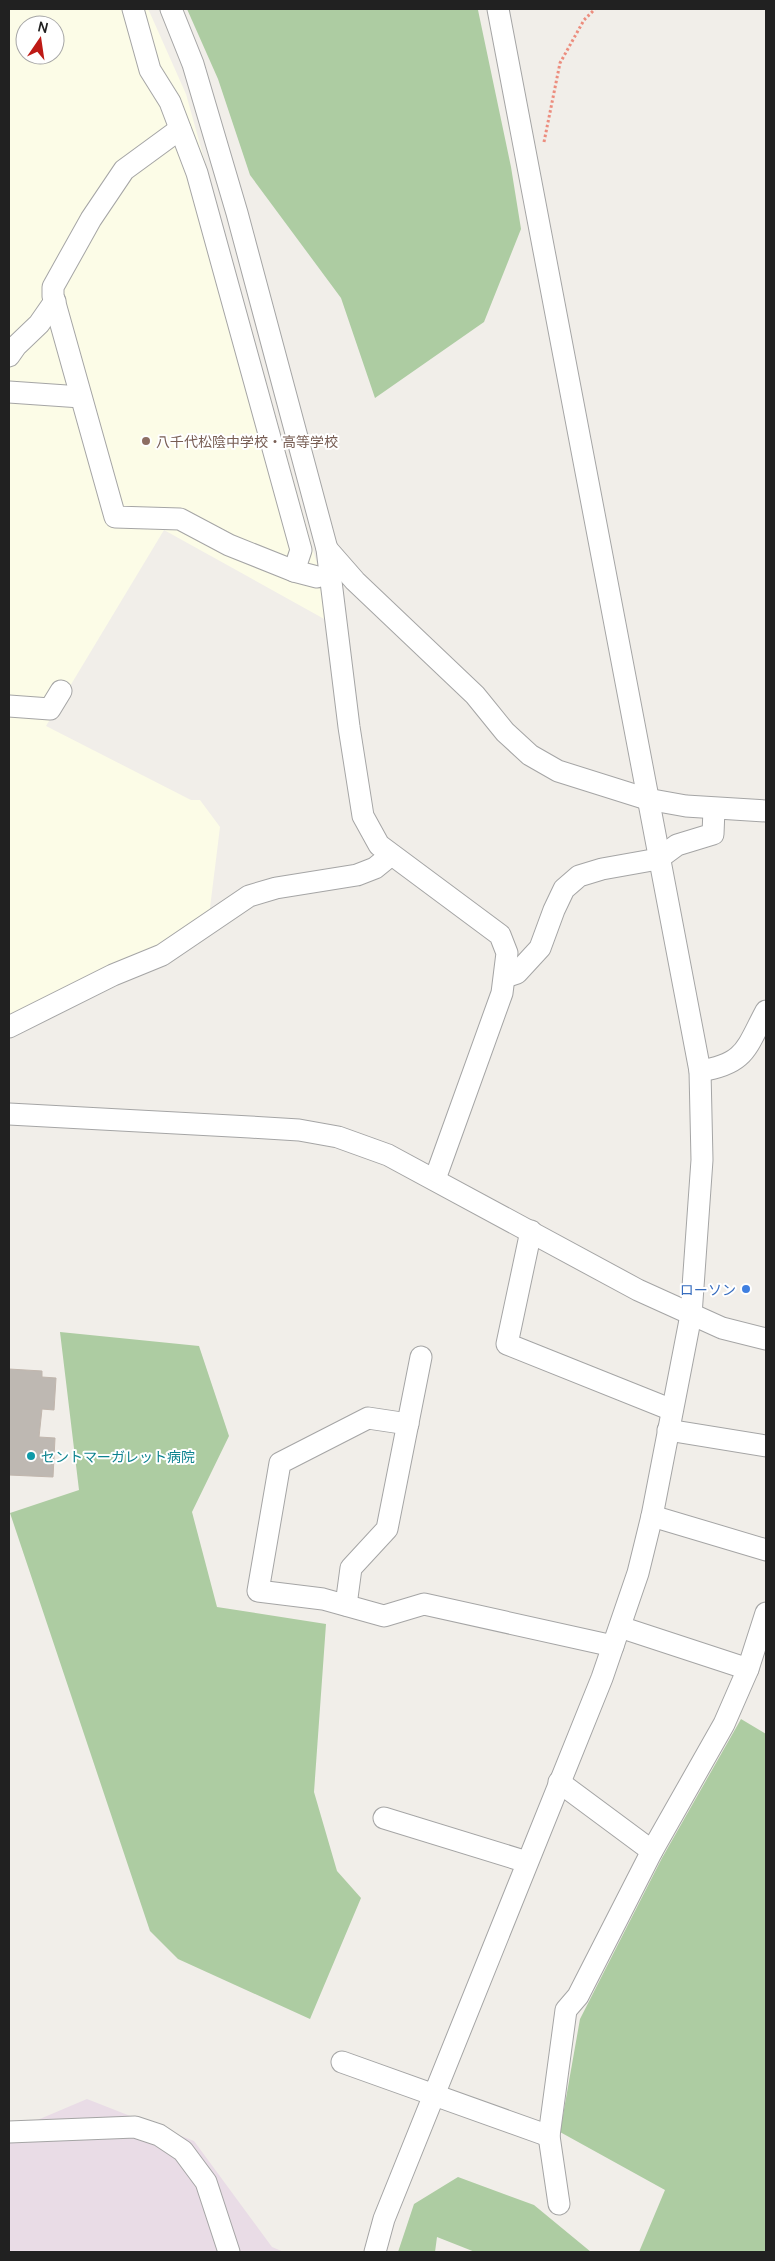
<svg xmlns="http://www.w3.org/2000/svg" width="775" height="2261" viewBox="0 0 775 2261" font-family="Manrope,'Noto Sans JP',sans-serif">
<style>
.industrial{fill:#e9dce6}
.education{fill:#fcfce7;fill-rule:evenodd}
.forest{fill:#adcca2}
.building{fill:#beb8b2;stroke:#c1b6ad}
.lines{fill:none;stroke-linecap:round;stroke-linejoin:round}
.minor-casing{stroke:#a5a5a5;stroke-width:23}
.path{stroke:#ec8d7e;stroke-width:3;stroke-dasharray:2.5 2.5;stroke-linecap:butt}
.minor{stroke:#fff;stroke-width:21}
.education-dot{fill:#8d6e63;stroke:#fff;stroke-width:2}
.shop-dot{fill:#3f7fe0;stroke:#fff;stroke-width:2}
.culture-dot{fill:#0f9aa8;stroke:#fff;stroke-width:2}
.labels{text-anchor:middle;dominant-baseline:central;stroke-width:4;stroke-linejoin:round;paint-order:stroke}
.education-label{font-size:14px;fill:#785e54;stroke:#fff;text-anchor:start}
.shop-label{font-size:14px;fill:#366cbe;stroke:#fff;text-anchor:end}
.culture-label{font-size:14px;fill:#0d838f;stroke:#fff;text-anchor:start}
</style>
<rect width="100%" height="100%" fill="#f1eee9"/>
<path class="industrial" d="M87,2099l107,42 78,106 12,5h-275v-120z"/>
<path class="education" d="M9,9h139l2,4 36,81 131,470 9,56 -162,-90 -118,196 145,74h9l20,27 -11,89 -49,33 -151,71zM25,25h30v30h-30z"/>
<g class="forest">
<path d="M187,9l291,1 33,157 10,62 -37,93 -109,76 -34,-100 -91,-123 -32,-96z"/>
<path d="M60,1332l139,14 30,90 -37,76 25,95 109,17 -12,168 23,79 24,27 -51,121 -132,-60 -28,-28 -140,-418 69,-23z"/>
<path d="M741,1719l25,15v518h-127l26,-62 -105,-58 20,-113 82,-161z"/>
<path d="M458,2177l76,28 57,47h-116l-38,-15 -2,15h-37l16,-48z"/>
</g>
<path class="building" d="M9,1369l33,2v6l14,1 -2,32 -12,-1 -3,28 16,1 -2,39 -44,-2z"/>
<g class="lines">
<g class="minor-casing">
<g id="minor">
<path d="M133,9l17,61 20,32 27,71 104,377 -7,21"/>
<path d="M171,9l22,55 44,149 90,336 22,178 14,89 16,29 121,90 7,18 -5,40 -67,186"/>
<path d="M180,129l-56,41 -33,49 -38,68v9l62,221 65,2 49,26 65,26 23,6"/>
<path d="M9,356l7,-10 23,-22 16,-23"/>
<path d="M9,392l72,5"/>
<path d="M327,549l28,32 120,114 30,37 25,23 28,16 89,28 39,7 80,5"/>
<path d="M9,706l41,3 11,-18"/>
<path d="M505,977l12,-4 23,-25 14,-38 10,-21 15,-13 23,-7 56,-10 19,-14 36,-11 1,-25"/>
<path d="M9,1027l104,-52 49,-20 87,-59 27,-8 81,-13 18,-7 16,-13"/>
<path d="M700,1071c46,-7 46,-23 66,-60"/>
<path d="M9,1114l241,13 49,3 39,7 50,18 250,135 84,38 44,11"/>
<path d="M531,1231l-24,113 165,66"/>
<path d="M408,1424l-40,-6 -88,45 -22,128 65,8 61,17 40,-12 189,42"/>
<path d="M668,1430l98,16"/>
<path d="M652,1516l114,34"/>
<path d="M346,1605l5,-37 36,-39 34,-172"/>
<path d="M620,1627l128,42"/>
<path d="M559,1782l93,69"/>
<path d="M384,1818l143,44"/>
<path d="M342,2062l207,74"/>
<path d="M9,2132l126,-5 24,8 24,16 23,31 23,70"/>
<path d="M559,2204l-10,-68 17,-126 12,-14 74,-145 72,-127 24,-55 18,-56"/>
<path d="M375,2252l9,-33 218,-541 36,-105 14,-57 39,-201 11,-155 -2,-89 -202,-1062"/>
</g>
</g>
<path class="path" d="M544,142l16,-79 24,-43 11,-11"/>
<use href="#minor" class="minor"/>
</g>
<circle class="education-dot" cx="146" cy="441" r="5"/>
<circle class="shop-dot" cx="746" cy="1289" r="5"/>
<circle class="culture-dot" cx="31" cy="1456" r="5"/>
<g class="labels">
<g class="education-label">
<text x="156" y="441">八千代松陰中学校・高等学校</text>
</g>
<g class="shop-label">
<text x="736" y="1289">ローソン</text>
</g>
<g class="culture-label">
<text x="41" y="1456">セントマーガレット病院</text>
</g>
</g>
<rect width="775" height="2261" fill="none" stroke="#212121" stroke-width="20"/>
<g transform="translate(40 40) rotate(13)"><circle r="24" fill="#ffffff" stroke="#a6a6a6"/>
<path d="M0-4L9 19L0 12L-9 19Z" fill="#be1a15"/>
<text y="-8" font-size="14" font-weight="bold" text-anchor="middle" fill="#212121">N</text>
</g>
</svg>
